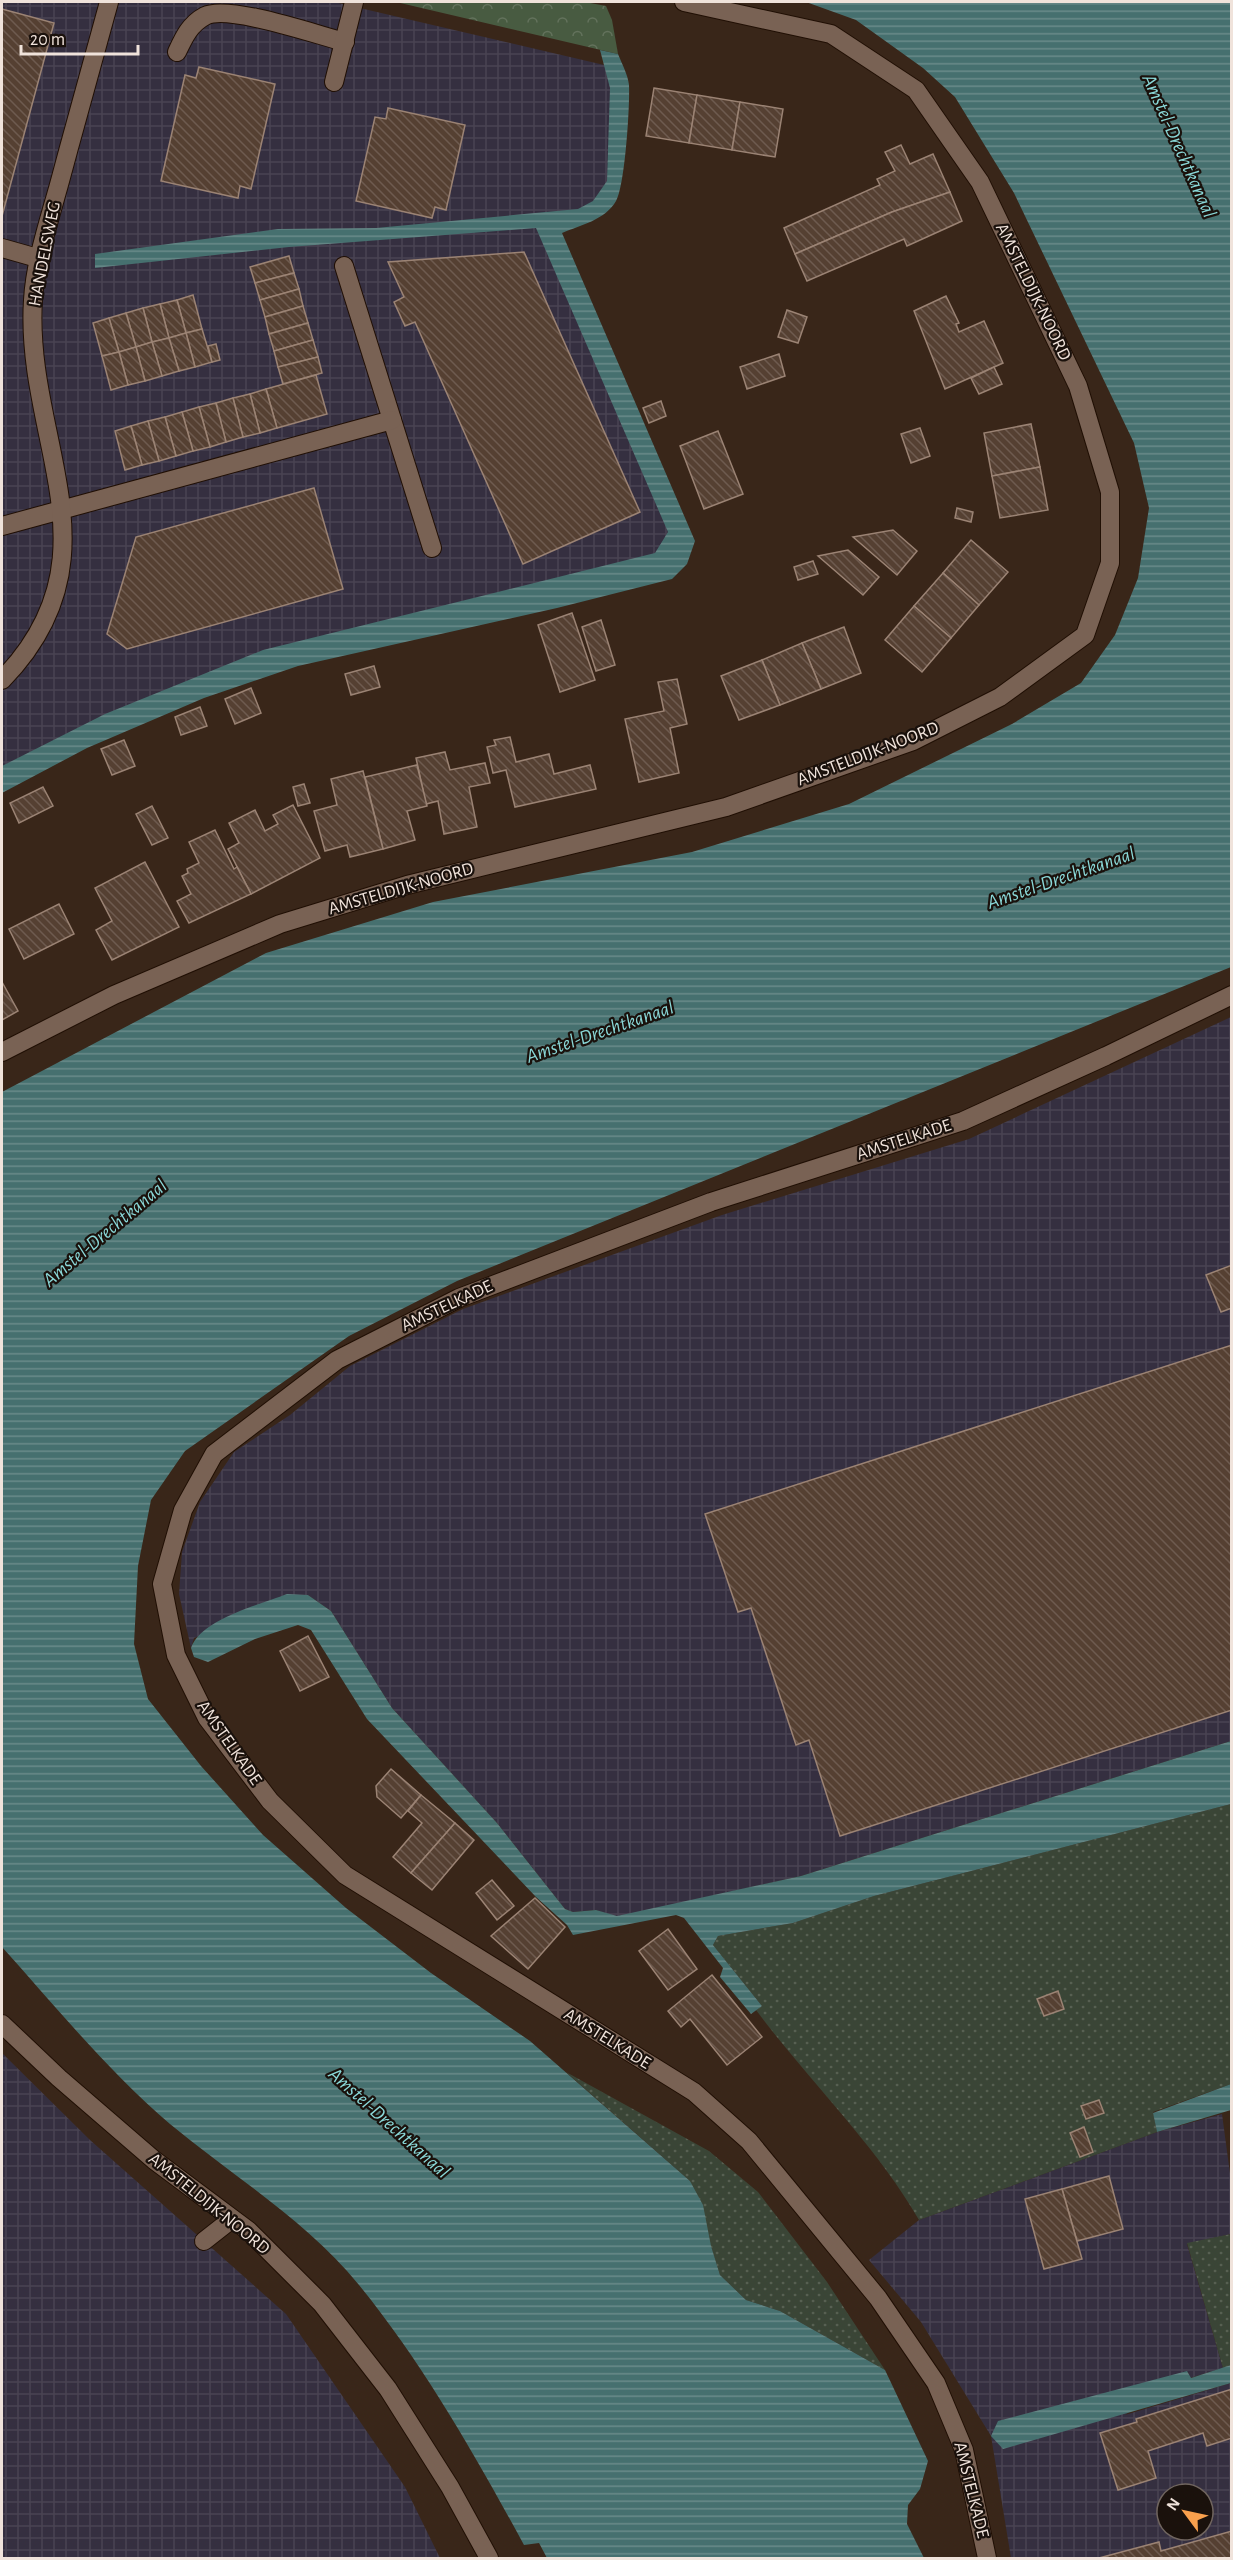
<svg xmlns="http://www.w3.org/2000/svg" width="1233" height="2560" viewBox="0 0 1233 2560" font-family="'Alegreya Sans',sans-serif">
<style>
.industrial{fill:url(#industrial-grid);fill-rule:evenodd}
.grass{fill:url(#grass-dots)}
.forest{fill:url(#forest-crowns)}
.water{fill:url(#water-rules)}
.building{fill:url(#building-back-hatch);stroke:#9b8374;stroke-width:1.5}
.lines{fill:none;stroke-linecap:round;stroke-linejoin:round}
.minor-casing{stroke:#200f04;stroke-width:20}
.minor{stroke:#796254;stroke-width:18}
.labels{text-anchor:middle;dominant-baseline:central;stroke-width:4.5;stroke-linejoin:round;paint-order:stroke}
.street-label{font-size:18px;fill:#f0e3db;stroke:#1a110c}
.water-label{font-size:20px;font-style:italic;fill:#8ad8d8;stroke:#1a110c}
</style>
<defs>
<pattern id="industrial-grid" width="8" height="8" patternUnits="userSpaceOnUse" patternTransform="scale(1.5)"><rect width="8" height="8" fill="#352f40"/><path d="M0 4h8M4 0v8" fill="none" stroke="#494352"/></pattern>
<pattern id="grass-dots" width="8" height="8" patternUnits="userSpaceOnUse" patternTransform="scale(1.5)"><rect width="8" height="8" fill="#3a4536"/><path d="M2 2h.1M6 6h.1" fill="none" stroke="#576052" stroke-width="1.8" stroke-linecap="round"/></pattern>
<pattern id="forest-crowns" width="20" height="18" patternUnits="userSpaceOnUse" patternTransform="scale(1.5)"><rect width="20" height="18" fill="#485b41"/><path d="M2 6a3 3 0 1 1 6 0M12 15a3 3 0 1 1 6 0" fill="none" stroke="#63725c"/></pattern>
<pattern id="water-rules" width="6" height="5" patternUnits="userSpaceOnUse" patternTransform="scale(1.5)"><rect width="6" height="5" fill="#46706f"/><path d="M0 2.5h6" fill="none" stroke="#6a8b8a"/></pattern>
<pattern id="building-back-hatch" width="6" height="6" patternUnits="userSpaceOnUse" patternTransform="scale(1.5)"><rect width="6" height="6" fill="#554032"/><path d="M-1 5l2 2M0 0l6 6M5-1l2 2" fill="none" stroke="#6e5b4f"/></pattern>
</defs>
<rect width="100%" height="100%" fill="#392619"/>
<g class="industrial">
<path d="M2,2h332l283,66 -8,129 -55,35 130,310 -20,30 -396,87 -266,120z"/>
<path d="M1231,1017v724l-430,135 -184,41 -21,-7 -23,2 -8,-3 -68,-86 -105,-115 -61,-97 -23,-16 -114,43 -3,10 -12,-54 3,-42 18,-50 34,-50 56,-37 60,-49 113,-57 259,-94 247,-76z"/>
<path d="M2,2053l88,87 196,174 119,173 35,71h-438z"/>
<path d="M1222,2114l9,67v53l-44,10 36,124 -33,10 -2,-6 -63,43 106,-32v175h-220l-20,-122 -70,-114 -52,-62 50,-40 238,-88zM1167,2494h36v36h-36z"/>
</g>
<g class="grass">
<path d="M1231,1804v280l-78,28 4,20 -238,88c-43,-75 -111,-140 -163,-210l6,-4 -49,-61 5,-9 75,-13 81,-27z"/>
<path d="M566,2072l143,79 49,41 69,90 58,88 -105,-59 -34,-11 -26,-25 -30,-94z"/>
<path d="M1231,2234v131l-8,3 -36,-125z"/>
</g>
<path class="forest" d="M396,2h189l21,4 6,14 6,34z"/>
<g class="water">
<path d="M806,2h425v965l-774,314 -108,55 -164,115 -34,49 -13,66 -4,78 14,55 53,67 62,69 83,73 85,65 99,68 160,140 13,24 8,41 9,29 26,25 34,11 105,59 43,91 -8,28 -12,16 -1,19 17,34h-377l-8,-15 -15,2c-49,-90 -100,-180 -165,-260 -53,-65 -125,-108 -189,-161 -62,-53 -114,-117 -168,-177v-855l264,-139 167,-51 259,-50 157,-48 163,-80 69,-41 34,-48 23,-57 11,-70 -15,-65 -120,-250 -59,-96 -32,-29 -67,-48z"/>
<path d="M600,50l18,4c4,10 10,21 11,31 1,20 -4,101 -13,116 -11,19 -35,24 -54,32l133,308 -8,23 -15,15 -115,29 -259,58 -94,32 -117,50 -85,45v-27l103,-52 158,-64 392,-97 13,-21 -132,-304 -247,19 -194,21v-14l183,-25 98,-1 202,-19 15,-8 14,-20 3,-93z"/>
<path d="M287,1594l21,1 23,16 61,97 105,115 68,86 8,3 23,-2 21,6 184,-40 430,-135v63l-357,92 -81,27 -75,13 -5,9 49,61 -11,8 -31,-37 3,-9 -39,-50 -8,-3 -103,20 -6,-10 -31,-28 -169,-178 -56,-89 -13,-5 -43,14 -47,23 -14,-5 -3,-9c10,-29 68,-43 96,-54z"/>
<path d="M1231,2084v26l-74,22 -4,-19z"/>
<path d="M1231,2365v18l-228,66 -12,-13 7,-15 189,-50 4,7z"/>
</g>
<g class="building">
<path d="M2,9l52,14 -52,193z"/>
<path d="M199,67l76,17 -24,105 -11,-3 -2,12 -77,-17 24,-106 11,3z"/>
<path d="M654,88l43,7 -8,48 -43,-7z"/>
<path d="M697,95l43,7 -8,48 -43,-7z"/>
<path d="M740,102l43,7 -8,48 -43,-7z"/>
<path d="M388,108l77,17 -19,85 -11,-3 -3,11 -76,-17 19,-84 11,2z"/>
<path d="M901,145l9,19 23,-10 17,38 -58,20 -97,42 -11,-26 96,-43 -3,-6 18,-8 -10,-19z"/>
<path d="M950,192l12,29 -55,25 -3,-7 -97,42 -12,-27 97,-42z"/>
<path d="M524,252l116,260 -117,52 -108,-242 -10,4 -11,-24 10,-5 -16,-35z"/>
<path d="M289,256l5,17 -39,10 -5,-16z"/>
<path d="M294,273l5,16 -39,11 -5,-17z"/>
<path d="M299,289l4,17 -38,11 -5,-17z"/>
<path d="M193,295l9,34 -16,4 -9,-33z"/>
<path d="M946,296l13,27 -3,1 3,8 25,-11 19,42 -58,26 -31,-78z"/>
<path d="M177,300l9,33 -17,5 -9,-34z"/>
<path d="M160,304l9,34 -17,4 -9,-34z"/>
<path d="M303,306l5,17 -39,11 -4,-17z"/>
<path d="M143,308l9,34 -16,5 -10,-34z"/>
<path d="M787,310l20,7 -9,26 -20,-6z"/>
<path d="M126,313l10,34 -17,5 -10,-34z"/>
<path d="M109,318l10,34 -17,4 -9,-33z"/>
<path d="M308,323l5,17 -39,11 -5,-17z"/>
<path d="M202,329l10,33 -17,5 -9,-34z"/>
<path d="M186,333l9,34 -16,4 -10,-33z"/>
<path d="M169,338l10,33 -17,5 -10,-34z"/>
<path d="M313,340l5,17 -40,10 -4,-16z"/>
<path d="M152,342l10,34 -17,5 -9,-34z"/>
<path d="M216,344l4,16 -8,2 -4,-16z"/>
<path d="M136,347l9,34 -17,4 -9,-33z"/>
<path d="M119,352l9,33 -17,5 -9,-34z"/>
<path d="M779,354l6,22 -38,13 -7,-22z"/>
<path d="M318,357l4,16 -39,11 -5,-17z"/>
<path d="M994,367l8,17 -23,10 -8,-16z"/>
<path d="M316,375l11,39 -50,14 -11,-39z"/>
<path d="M266,389l11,39 -17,5 -10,-39z"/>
<path d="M250,394l10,39 -17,4 -10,-39z"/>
<path d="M233,398l10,39 -17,5 -10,-39z"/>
<path d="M661,401l5,15 -17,7 -6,-15z"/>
<path d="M216,403l10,39 -16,5 -11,-40z"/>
<path d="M199,407l11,40 -17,4 -11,-39z"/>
<path d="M182,412l11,39 -17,5 -11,-39z"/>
<path d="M165,417l11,39 -17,5 -11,-40z"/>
<path d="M148,421l11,40 -17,4 -11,-39z"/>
<path d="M1031,424l9,43 -48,9 -8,-43z"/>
<path d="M131,426l11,39 -17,5 -10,-39z"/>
<path d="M920,428l10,28 -19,7 -10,-29z"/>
<path d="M718,431l25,63 -39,15 -24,-63z"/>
<path d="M1040,467l8,43 -48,8 -8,-42z"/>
<path d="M314,488l29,101 -216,60 -20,-15 29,-97z"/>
<path d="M957,508l16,4 -2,10 -16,-4z"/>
<path d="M893,530l24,21 -20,24 -44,-38z"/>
<path d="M971,540l37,32 -29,33 -36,-32z"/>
<path d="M848,550l31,27 -16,18 -45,-39z"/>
<path d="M813,561l5,13 -20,6 -4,-13z"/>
<path d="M943,573l36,32 -28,33 -37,-32z"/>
<path d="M914,606l37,32 -29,34 -37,-32z"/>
<path d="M572,613l23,67 -35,12 -22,-67z"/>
<path d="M601,620l14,45 -19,6 -14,-44z"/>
<path d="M844,627l17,46 -40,16 -19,-46z"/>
<path d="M802,643l19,46 -41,16 -18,-45z"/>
<path d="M762,660l18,45 -41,15 -18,-44z"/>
<path d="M374,666l6,21 -29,8 -6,-21z"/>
<path d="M677,679l10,45 -17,4 9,45 -40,9 -14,-63 39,-8 -6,-29z"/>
<path d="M251,688l10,25 -26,11 -10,-25z"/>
<path d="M200,707l7,19 -26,9 -6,-18z"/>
<path d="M510,737l6,25 33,-8 5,20 36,-9 6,24 -81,18 -9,-37 -13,3 -6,-26 9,-2 -2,-5z"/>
<path d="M124,740l11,26 -23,9 -11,-26z"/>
<path d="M445,752l5,18 35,-7 5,20 -21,4 8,40 -33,7 -6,-33 -12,3 -10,-46z"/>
<path d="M417,765l10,41 -20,5 8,29 -32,9 -18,-72z"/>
<path d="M363,771l20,78 -33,8 -3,-12 -22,6 -11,-40 23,-6 -6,-26z"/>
<path d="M304,784l6,19 -12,3 -5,-19z"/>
<path d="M43,787l10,19 -34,17 -9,-20z"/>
<path d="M293,805l27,53 -69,36 -23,-45 11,-6 -10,-20 26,-13 10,21 13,-7 -5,-9z"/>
<path d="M152,806l16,32 -16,7 -16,-31z"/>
<path d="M215,830l19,39 3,-2 14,27 -62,29 -12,-22 14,-7 -9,-18 6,-3 -1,-4 12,-6 -10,-21z"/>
<path d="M145,862l34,65 -67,33 -16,-30 16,-9 -17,-33z"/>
<path d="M59,904l15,30 -50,25 -15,-30z"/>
<path d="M2,982l16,29 -16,9z"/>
<path d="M1232,1265v43l-11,4 -15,-37z"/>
<path d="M1232,1345v365l-392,126 -31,-96 -13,5 -45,-137 -13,4 -33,-98z"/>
<path d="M308,1636l21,41 -29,14 -20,-40z"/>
<path d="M391,1769l30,26 -20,23 -24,-21 -1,-11z"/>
<path d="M421,1795l34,28 -44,50 -18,-16 29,-34 -14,-12z"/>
<path d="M455,1823l19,17 -42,50 -21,-17z"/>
<path d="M492,1880l22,26 -17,14 -21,-27z"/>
<path d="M535,1898l30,29 -37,42 -37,-33z"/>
<path d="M668,1929l29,40 -29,21 -29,-39z"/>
<path d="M712,1975l50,62 -35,28 -37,-46 -9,8 -13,-16z"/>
<path d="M1058,1991l6,18 -20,7 -7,-17z"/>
<path d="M1099,2100l5,13 -18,6 -5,-13z"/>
<path d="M1084,2127l9,25 -13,5 -10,-24z"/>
<path d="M1109,2176l14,53 -46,12 -15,-52z"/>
<path d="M1062,2189l20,70 -38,10 -19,-70z"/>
<path d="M1232,2389v49l-25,8 -4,-13 -55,18 8,27 -38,12 -18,-57 37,-11 -1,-3z"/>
<path d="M1232,2531v27h-133l60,-16 2,9z"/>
</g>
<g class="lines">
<g class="minor-casing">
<g id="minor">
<path d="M177,52c7,-15 13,-28 28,-36 23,-12 112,19 140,26"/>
<path d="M334,82l20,-80"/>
<path d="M2,248l39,11"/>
<path d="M344,266l88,282"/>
<path d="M2,526l390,-106"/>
<path d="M2,680c121,-124 22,-240 31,-380 2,-38 17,-82 27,-119 16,-60 33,-120 49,-179"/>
<path d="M2,1052l112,-57 166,-71 127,-39 319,-78 187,-66 87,-44 85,-62 25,-72v-71l-32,-106 -98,-204 -64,-92 -85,-56 -147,-32"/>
<path d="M2,2024l57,54 95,82 95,71 73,73 66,85 62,98 39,71"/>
<path d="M204,2241l28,-22"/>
<path d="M987,2558l-23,-108 -28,-67 -58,-85 -129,-157 -55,-49 -349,-217 -75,-74 -63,-83 -31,-63 -14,-71 21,-74 31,-56 123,-94 122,-62 252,-96 252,-81 143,-65 126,-61"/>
</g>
</g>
<use href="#minor" class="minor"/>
</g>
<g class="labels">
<g class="street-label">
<text transform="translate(45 254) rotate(-79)">HANDELSWEG</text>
<text transform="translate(1033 292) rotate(64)">AMSTELDIJK-NOORD</text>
<text transform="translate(868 754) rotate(-21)">AMSTELDIJK-NOORD</text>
<text transform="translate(401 889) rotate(-16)">AMSTELDIJK-NOORD</text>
<text transform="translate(904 1140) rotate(-18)">AMSTELKADE</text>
<text transform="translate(447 1306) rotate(-25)">AMSTELKADE</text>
<text transform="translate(229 1743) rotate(55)">AMSTELKADE</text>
<text transform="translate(607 2039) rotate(32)">AMSTELKADE</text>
<text transform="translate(209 2204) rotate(39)">AMSTELDIJK-NOORD</text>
<text transform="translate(971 2490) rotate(76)">AMSTELKADE</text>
</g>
<g class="water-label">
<text transform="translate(1179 146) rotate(66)">Amstel-Drechtkanaal</text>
<text transform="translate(1061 878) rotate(-19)">Amstel-Drechtkanaal</text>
<text transform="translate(600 1032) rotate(-19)">Amstel-Drechtkanaal</text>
<text transform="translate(105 1233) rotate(-40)">Amstel-Drechtkanaal</text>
<text transform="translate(389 2123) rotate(42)">Amstel-Drechtkanaal</text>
</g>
</g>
<rect width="1233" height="2560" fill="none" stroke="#f0e3db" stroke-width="6"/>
<g transform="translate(1185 2512) rotate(303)"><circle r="28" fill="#1a110c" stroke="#70655f" stroke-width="1.5"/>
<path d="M0-4.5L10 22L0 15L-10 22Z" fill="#f9a04d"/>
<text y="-9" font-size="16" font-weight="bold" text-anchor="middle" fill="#f0e3db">N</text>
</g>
<path d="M21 45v9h117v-9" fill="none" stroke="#f0e3db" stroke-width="3"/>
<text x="30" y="45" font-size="18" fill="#f0e3db" stroke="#1a110c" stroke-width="4.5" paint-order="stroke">20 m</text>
</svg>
